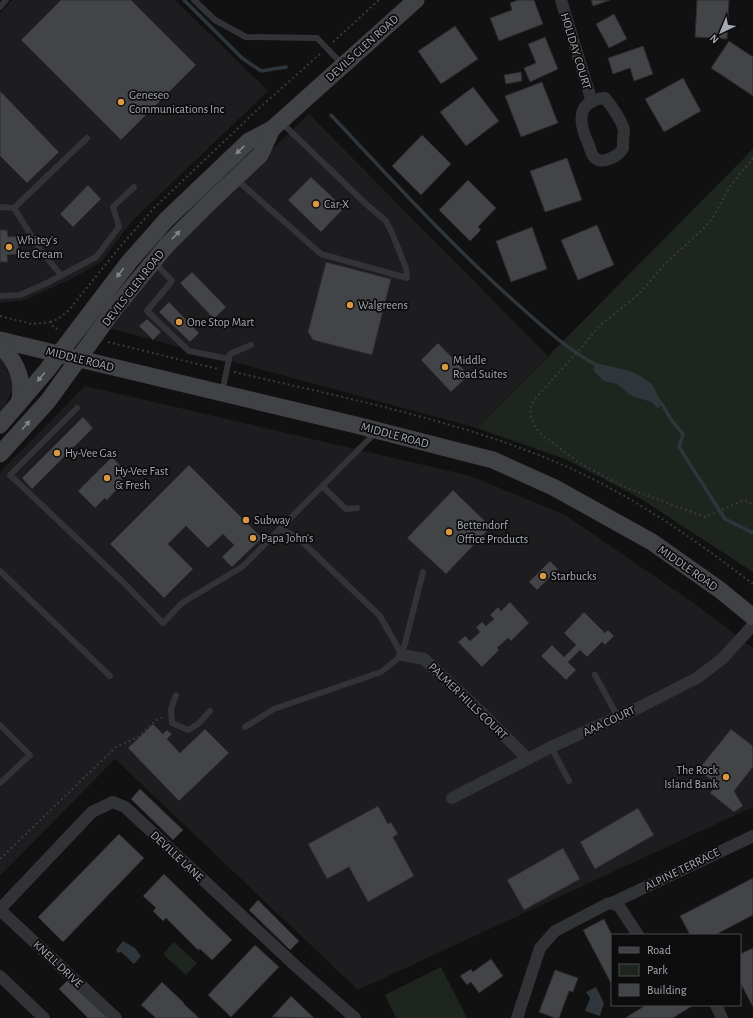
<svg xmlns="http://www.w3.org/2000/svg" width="753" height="1018" viewBox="0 0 753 1018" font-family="'Alegreya Sans',sans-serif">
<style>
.built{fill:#1d1d1f}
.green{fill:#1e241e}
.water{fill:#2e363b}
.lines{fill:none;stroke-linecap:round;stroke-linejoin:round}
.stream{stroke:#2e363b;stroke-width:3.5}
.building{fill:#434447;stroke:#2b2b2e}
.path{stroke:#383a3d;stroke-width:2;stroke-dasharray:2 3;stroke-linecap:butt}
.lane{stroke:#323336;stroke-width:6}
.street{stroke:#323336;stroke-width:12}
.secondary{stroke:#414246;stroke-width:17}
.oneway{fill:#81858c}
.poi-dot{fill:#d99841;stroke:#0c0c0d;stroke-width:1.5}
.labels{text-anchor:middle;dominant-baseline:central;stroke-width:3.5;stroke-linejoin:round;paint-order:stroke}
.street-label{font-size:12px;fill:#a4a9b1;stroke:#0c0c0d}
.poi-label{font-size:12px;fill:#a4a9b1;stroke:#0c0c0d;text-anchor:start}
</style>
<rect width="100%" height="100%" fill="#111112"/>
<g class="built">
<path d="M12,0h163l93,91 -135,129 -32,42 -28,16 -48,22 -25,3v-290z"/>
<path d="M309,114l239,242 -71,72 -368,-100 58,-78z"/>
<path d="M0,358l15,26 -15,32z"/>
<path d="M85,386l386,90 94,39 133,91 55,42v159l-395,183 -243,-231 -115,117v-404z"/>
</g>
<g class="green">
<path d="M753,149v423l-115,-75 -73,-38 -88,-31z"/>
<path d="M174,942l23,21 -11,12 -23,-21z"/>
<path d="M441,967l26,51h-71l-11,-23z"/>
</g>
<g class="water">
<path d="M596,363l34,8 12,6 10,7 10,20 -4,4 -7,-6 -21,-7 -13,-11 -13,-3 -11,-11z"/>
<path d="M123,941l12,7 6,8 -7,8 -13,-12 -3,1 -2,-3z"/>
<path d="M596,987l8,16 -4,13 -15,-5 5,-13 -4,-6z"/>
</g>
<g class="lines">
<g class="stream">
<path d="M184,0l58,58 19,13 25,-4"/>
<path d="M331,115c60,64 118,128 183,186 26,23 52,48 84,65"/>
<path d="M658,401l4,3 10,17 11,13 -4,13 46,72 28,14"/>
</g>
</g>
<g class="building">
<path d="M61,0h70l65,65 -75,75 -100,-100z"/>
<path d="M518,0h16l9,24 -44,17 -9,-23 22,-8 -2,-7z"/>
<path d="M591,0h19l-17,6z"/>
<path d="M697,0h32l-2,39 -32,-2z"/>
<path d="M614,14l13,25 -18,9 -13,-24z"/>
<path d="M455,26l23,33 -37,25 -23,-33z"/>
<path d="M545,37l13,32 -28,13 -6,-14 12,-5 -8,-19z"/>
<path d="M729,41l24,16v39l-42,-28z"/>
<path d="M643,46l10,28 -19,7 -4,-13 -17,6 -5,-16z"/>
<path d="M521,72l1,9 -16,3 -2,-9z"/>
<path d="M683,78l18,33 -37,21 -19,-33z"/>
<path d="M542,82l16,41 -37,14 -16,-41z"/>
<path d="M473,87l26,34 -33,25 -26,-34z"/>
<path d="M0,91l59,61 -32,31 -27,-27z"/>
<path d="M422,135l29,29 -30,31 -29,-29z"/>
<path d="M567,158l15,42 -37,12 -15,-41z"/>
<path d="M311,177l33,31 -23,24 -33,-32z"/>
<path d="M468,180l28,28 -18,19 3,3 -11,11 -31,-31z"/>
<path d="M88,185l13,14 -28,28 -13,-13z"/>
<path d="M597,225l17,40 -36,15 -17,-40z"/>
<path d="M532,227l15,42 -36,13 -15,-41z"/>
<path d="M0,230h7l1,7 10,-1 1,18 -12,1 1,7h-8z"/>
<path d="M326,262l65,17 -19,76 -59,-15 -5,-8z"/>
<path d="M192,272l34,35 -12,12 -34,-36z"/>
<path d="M169,302l30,31 -9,9 -31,-30z"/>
<path d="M147,319l14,13 -8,8 -14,-14z"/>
<path d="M438,343l31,32 -18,17 -30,-32z"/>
<path d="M83,417l10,11 -61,61 -10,-11z"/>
<path d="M112,457l16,17 -9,9 2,2 -14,15 -2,-2 -10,10 -17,-17z"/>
<path d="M189,465l73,73 -30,29 -10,-10 12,-12 -11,-11 -15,14 -22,-22 -18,18 25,25 -29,29 -54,-54z"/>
<path d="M453,490l38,37 -45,47 -39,-36z"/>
<path d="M550,561l8,8 -21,21 -8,-8z"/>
<path d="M510,602l19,21 -18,18 -3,-3 -11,10 2,2 -17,17 -24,-25 7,-6 5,5 10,-9 -4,-5 6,-5 4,4 8,-7 -4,-4 8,-8 3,4z"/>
<path d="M584,612l21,21 3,-3 6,6 -9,9 -3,-3 -15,15 -7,-7 -12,12 8,8 -10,10 -25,-24 11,-11 12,12 12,-12 -12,-12z"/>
<path d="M153,724l10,10 4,-4 5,4 -5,5 13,14 25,-24 24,24 -50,48 -51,-53z"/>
<path d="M731,729l22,17v21l-19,24 9,15 -9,6 -24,-19 7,-9 -19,-14z"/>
<path d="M140,789l43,41 -10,10 -42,-41z"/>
<path d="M378,806l10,18 3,-2 7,12 -5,3 21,39 -46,26 -19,-35 -22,12 -19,-35z"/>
<path d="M638,808l16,27 -59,34 -15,-27z"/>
<path d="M119,834l25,24 -81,84 -25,-25z"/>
<path d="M563,848l17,31 -56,31 -17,-30z"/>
<path d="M164,874l68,66 -20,20 -12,-11 -2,1 -32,-32 -3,3 -10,-10 3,-3 -13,-12z"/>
<path d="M753,878v37l-38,20h-25l-10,-19z"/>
<path d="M258,900l41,41 -9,9 -41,-40z"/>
<path d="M604,919l8,16v50l-29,-55z"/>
<path d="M255,945l24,22 -48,50 -23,-22z"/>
<path d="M753,948v59l-13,-25v-28z"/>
<path d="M491,959l12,17 -24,17 -8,-11 -4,3 -7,-9 11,-7 2,3z"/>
<path d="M555,970l23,8 -5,14 -4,-1 -10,27h-4l-16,-6z"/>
<path d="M68,980l40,38h-20l-29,-29z"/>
<path d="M162,982l22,21v1l15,14h-43l-15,-13z"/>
<path d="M291,996l23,22 -42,-1z"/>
<path d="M646,1005h46v1l-19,12h-48z"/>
</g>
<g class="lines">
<g class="path">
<path d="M333,42l46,-42"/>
<path d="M753,158l-22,27 -19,34 -11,12 -35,32 -28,32 -38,30 -19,23 -47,52 -4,8 1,8 4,11 6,7 40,30 46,24 78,29 37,-16h4l7,4"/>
<path d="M0,316l32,8 18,-2 4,6 7,2"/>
<path d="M50,322l8,-3 10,-8 51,-63 35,-40 101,-96 66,-59"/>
<path d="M108,342l110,27"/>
<path d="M234,372c111,26 224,48 329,93 69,30 131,74 190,119"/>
<path d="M0,859l116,-112 22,-10 17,-16 8,-4"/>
</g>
<g class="lane">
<path d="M194,0l21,20 31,17 71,1 25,26"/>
<path d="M0,7l6,-7"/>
<path d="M236,179l85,75 86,24 -1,-10 -14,-35 -6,-12 -20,-17 -84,-81"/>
<path d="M0,207l14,1 27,43 20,24"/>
<path d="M14,208l73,-70"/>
<path d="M155,263l17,18 -25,30 42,40 40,8"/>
<path d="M0,296l20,-1 25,-11 51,-27 23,-30 -6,-20 21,-20"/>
<path d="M222,393l8,-39 21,-9"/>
<path d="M77,408l-67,67 113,107 40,41 19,-20 60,-36 134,-135"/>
<path d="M322,486l24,23 11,-1"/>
<path d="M280,529l17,8 83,79 22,39"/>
<path d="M0,571l110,105"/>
<path d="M595,675l23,42"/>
<path d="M176,695l-5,14 1,14 16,7 10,-6 12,-13"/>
<path d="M0,725l30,30 -30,28"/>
<path d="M245,727l29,-18 107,-37 21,-17 21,-83"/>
<path d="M551,747l18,34"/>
</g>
<g class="street">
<path d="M561,0l31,102"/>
<path d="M605,98c6,7 17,23 19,32 0,3 -1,8 -1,12 0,1 0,5 0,6 -4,8 -22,18 -29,9 -3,-3 -4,-10 -6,-14 -9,-20 -13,-42 17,-45z"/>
<path d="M402,655l22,4 61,57 43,43"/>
<path d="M452,798l99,-51 89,-40 57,-29 25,-19 31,-34"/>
<path d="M612,903l7,3 19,29"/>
<path d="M0,909l92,-97 21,-10 12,5 174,162 56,49"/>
<path d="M0,910l116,108"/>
<path d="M0,976l44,42"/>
<path d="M716,1005l6,13"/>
<path d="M517,1018l23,-70 15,-17 52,-27 5,-1 141,-67"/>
</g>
<g class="secondary">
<path d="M0,340l356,85 137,35 62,28 97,54 68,48 33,27"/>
<path d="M0,344c16,19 25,34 19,59"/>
<path d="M0,425l47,-55 82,-108 37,-42 83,-79 23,-12 144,-129"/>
<path d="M0,454l48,-53 67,-93 52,-63 43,-43 50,-47 12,-26"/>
</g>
</g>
<defs><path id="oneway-solid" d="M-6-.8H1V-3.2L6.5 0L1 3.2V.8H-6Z"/></defs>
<g class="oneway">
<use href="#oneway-solid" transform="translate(240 150) rotate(137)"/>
<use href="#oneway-solid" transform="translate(176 235) rotate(-46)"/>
<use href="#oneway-solid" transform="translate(120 273) rotate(128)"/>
<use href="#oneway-solid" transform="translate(41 377) rotate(130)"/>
<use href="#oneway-solid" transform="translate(26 425) rotate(-48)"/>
</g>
<g class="poi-dot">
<circle cx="121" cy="102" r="4"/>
<circle cx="316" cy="204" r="4"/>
<circle cx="9" cy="247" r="4"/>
<circle cx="350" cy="305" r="4"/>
<circle cx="179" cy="322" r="4"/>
<circle cx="445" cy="367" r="4"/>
<circle cx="57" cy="453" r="4"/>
<circle cx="107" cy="478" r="4"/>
<circle cx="246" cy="520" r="4"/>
<circle cx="449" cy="532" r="4"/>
<circle cx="253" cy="538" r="4"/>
<circle cx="543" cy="576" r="4"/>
<circle cx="726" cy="777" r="4"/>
</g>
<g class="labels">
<g class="street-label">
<text transform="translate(362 48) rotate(-42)">DEVILS GLEN ROAD</text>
<text transform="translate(576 51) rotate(73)">HOLIDAY COURT</text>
<text transform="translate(133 288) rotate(-52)">DEVILS GLEN ROAD</text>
<text transform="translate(80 359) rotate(14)">MIDDLE ROAD</text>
<text transform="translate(395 435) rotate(15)">MIDDLE ROAD</text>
<text transform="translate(688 568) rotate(35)">MIDDLE ROAD</text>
<text transform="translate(468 701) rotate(44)">PALMER HILLS COURT</text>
<text transform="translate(609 721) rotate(-25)">AAA COURT</text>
<text transform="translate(177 856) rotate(43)">DEVILLE LANE</text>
<text transform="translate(682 869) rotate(-26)">ALPINE TERRACE</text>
<text transform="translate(58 964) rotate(43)">KNELL DRIVE</text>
</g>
<g class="poi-label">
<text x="129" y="95">Geneseo<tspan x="129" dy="14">Communications Inc</tspan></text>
<text x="324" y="204">Car-X</text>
<text x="17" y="240">Whitey's<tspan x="17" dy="14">Ice Cream</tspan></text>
<text x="358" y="305">Walgreens</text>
<text x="187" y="322">One Stop Mart</text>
<text x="453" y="360">Middle<tspan x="453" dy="14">Road Suites</tspan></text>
<text x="65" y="453">Hy-Vee Gas</text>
<text x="115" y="471">Hy-Vee Fast<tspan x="115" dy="14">&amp; Fresh</tspan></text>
<text x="254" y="520">Subway</text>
<text x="457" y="525">Bettendorf<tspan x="457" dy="14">Office Products</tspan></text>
<text x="261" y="538">Papa John's</text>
<text x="551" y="576">Starbucks</text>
<text x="718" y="770" text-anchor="end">The Rock<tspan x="718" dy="14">Island Bank</tspan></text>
</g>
</g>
<rect x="611" y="934" width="130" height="72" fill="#0c0c0d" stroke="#494b4f"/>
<rect x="619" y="947" width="20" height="6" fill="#414246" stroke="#494b4f"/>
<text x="647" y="954" font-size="12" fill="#a4a9b1">Road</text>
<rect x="619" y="964" width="20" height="12" fill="#1e241e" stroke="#494b4f"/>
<text x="647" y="974" font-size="12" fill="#a4a9b1">Park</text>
<rect x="619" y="984" width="20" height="12" fill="#434447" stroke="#494b4f"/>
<text x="647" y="994" font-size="12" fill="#a4a9b1">Building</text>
<g transform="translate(721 32) rotate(224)" stroke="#0c0c0d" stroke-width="3" paint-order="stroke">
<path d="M0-3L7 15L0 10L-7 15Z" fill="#a4a9b1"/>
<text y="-6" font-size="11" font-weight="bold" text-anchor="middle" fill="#a4a9b1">N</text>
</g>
</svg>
